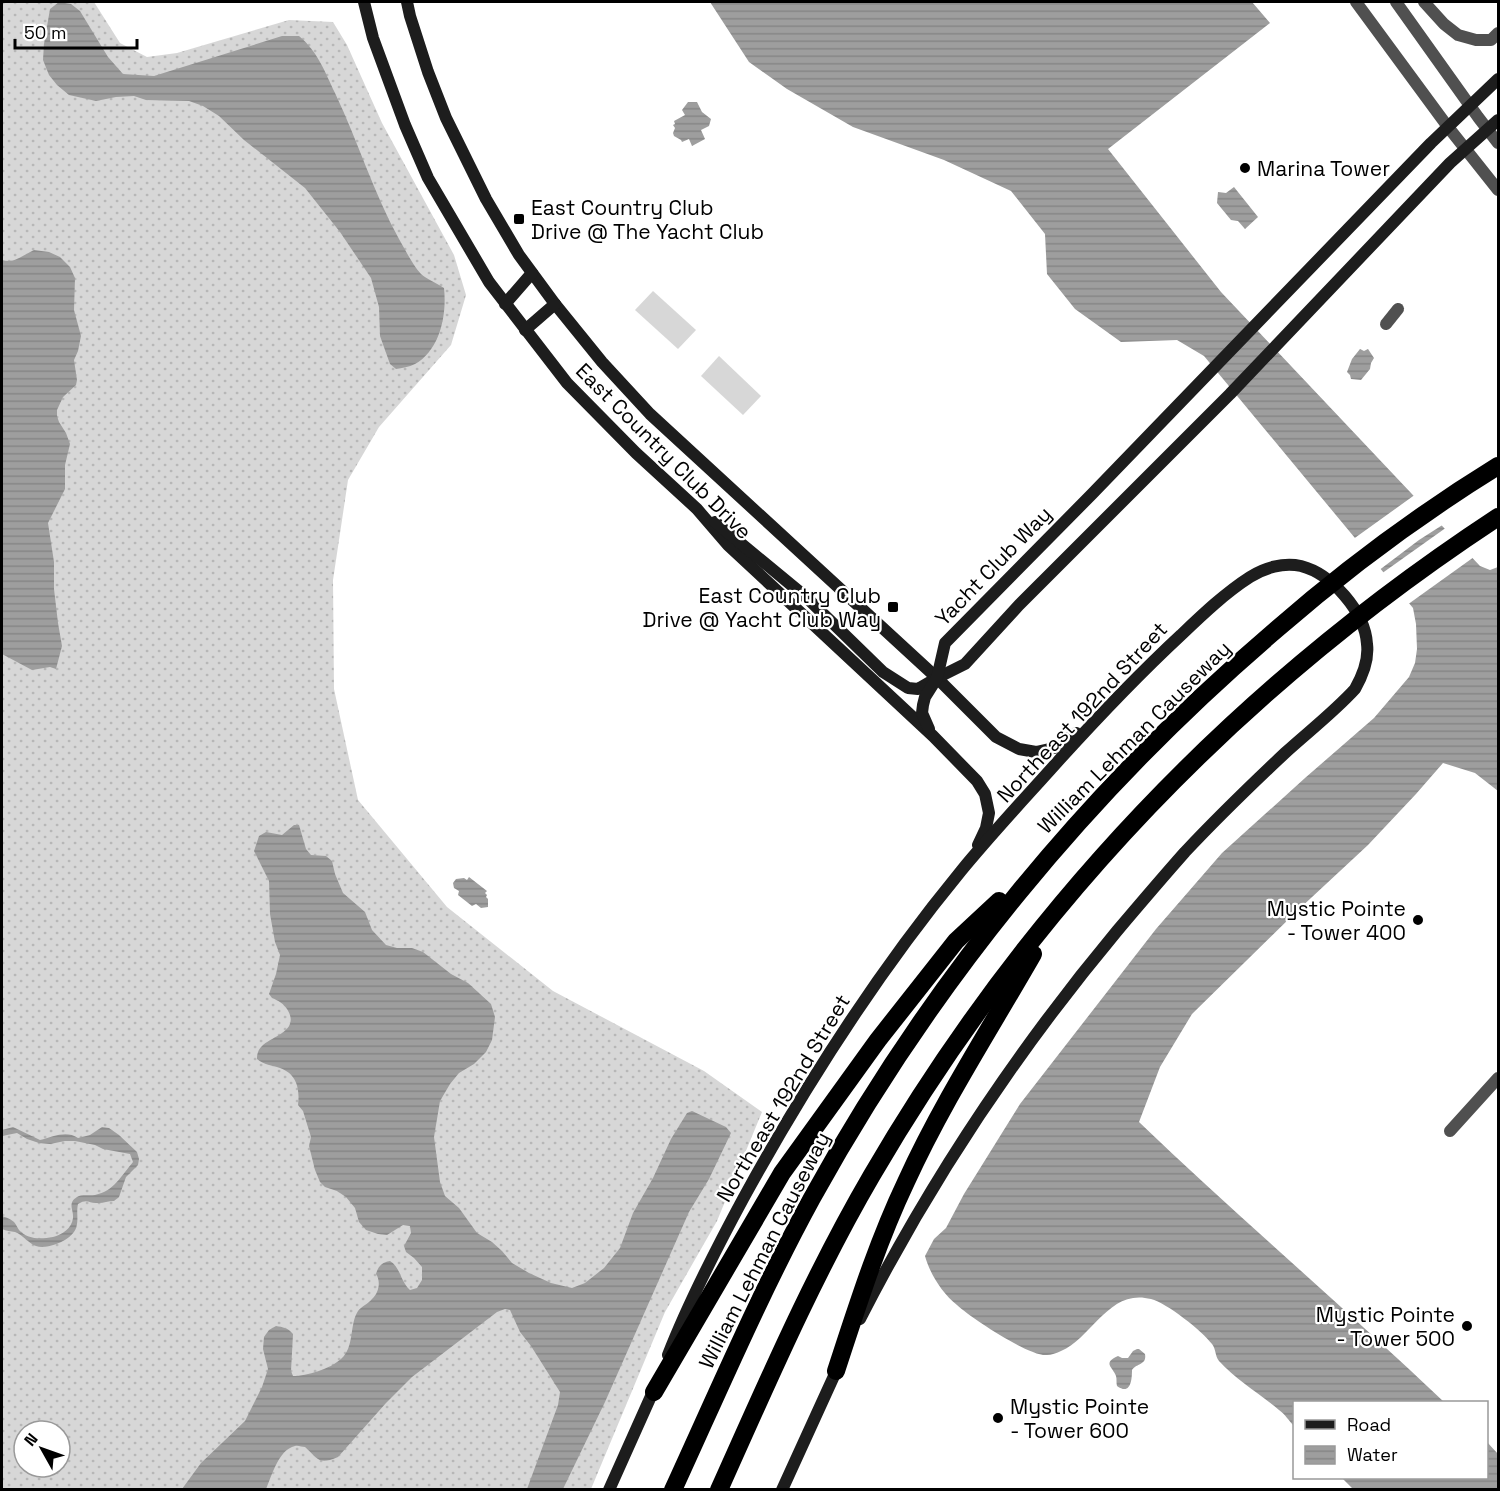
<svg xmlns="http://www.w3.org/2000/svg" width="1500" height="1491" viewBox="0 0 1500 1491" font-family="'Space Grotesk',sans-serif">
<style>
.grass{fill:url(#grass-dots);fill-rule:evenodd}
.green{fill:#d7d7d7}
.water{fill:url(#water-rules)}
.pier{fill:#fff}
.lines{fill:none;stroke-linecap:round;stroke-linejoin:round}
.street{stroke:#505050;stroke-width:12}
.secondary{stroke:#1d1d1d;stroke-width:12}
.highway{stroke:#000;stroke-width:18}
.poi-dot{fill:#000;stroke:#fff;stroke-width:2}
.labels{text-anchor:middle;dominant-baseline:central;stroke-width:4.5;stroke-linejoin:round;paint-order:stroke}
.poi-label{font-size:21px;fill:#000;stroke:#fff;text-anchor:start}
.street-label{font-size:21px;fill:#000;stroke:#fff}
</style>
<defs>
<pattern id="grass-dots" width="8" height="8" patternUnits="userSpaceOnUse" patternTransform="scale(1.5)"><rect width="8" height="8" fill="#d7d7d7"/><path d="M2 2h.1M6 6h.1" fill="none" stroke="#b7b7b7" stroke-width="1.8" stroke-linecap="round"/></pattern>
<pattern id="water-rules" width="6" height="5" patternUnits="userSpaceOnUse" patternTransform="scale(1.5)"><rect width="6" height="5" fill="#9e9e9e"/><path d="M0 2.5h6" fill="none" stroke="#868686"/></pattern>
</defs>
<rect width="100%" height="100%" fill="#fff"/>
<path class="grass" d="M2,2h92l26,41 27,14 30,-4 112,-33 44,2 14,23 35,78 72,132 12,40 -15,50 -72,82 -31,53 -15,100 1,109 24,111 89,107 106,84 151,80 58,41 -45,109 -52,91 -74,177 -589,1zM24,1431h36v36h-36z"/>
<g class="green">
<path d="M653,291l43,39 -18,19 -43,-39z"/>
<path d="M719,356l42,40 -18,19 -42,-39z"/>
</g>
<g class="water">
<path d="M59,2l12,2 9,7 28,46 15,17 31,2 128,-40h17c19,16 25,34 36,57 23,48 38,99 64,146 7,12 13,25 22,35 5,5 16,9 23,14 3,27 -4,62 -29,76 -6,3 -13,4 -19,5l-6,-5 -10,-28 -1,-29 -8,-29 -31,-46 -35,-44 -61,-48 -25,-24 -16,-10 -14,-5 -43,-1 -12,-4 -18,1 -20,4 -27,-6 -12,-10 -8,-10 -6,-15 1,-16 6,-35z"/>
<path d="M710,2h542l18,21 -162,126 113,143 259,274 10,4 8,-3v224l-23,-18 -32,-10 -27,31 -48,51 -71,66 -105,103 -32,53 -21,55c100,96 205,185 305,280h-150v24c-5,-5 -9,-12 -15,-16 -20,-17 -43,-30 -60,-49 -4,-5 -3,-12 -7,-17 -10,-13 -45,-41 -61,-45 -42,-11 -58,38 -90,52 -4,2 -10,4 -14,4 -17,2 -76,-37 -90,-50 -15,-12 -27,-31 -32,-49l9,-17 12,-11 18,-34 56,-90 136,-175 66,-76 83,-75 69,-60 35,-41 6,-14 2,-14 -1,-25 -3,-16 -209,-252 -27,-16 -56,2 -46,-33 -28,-35 -2,-40 -34,-43 -67,-31 -91,-33 -66,-38 -38,-27z"/>
<path d="M688,102h9l5,10 9,7 -2,7 -8,4 4,9 -13,7 -3,-7 -7,3 -1,-2 -7,-4 -1,-3 2,-5 -2,-3 2,-1 -1,-3 11,-6 -3,-5z"/>
<path d="M1234,187l24,30 -13,12 -7,-8 -7,-1 -14,-17 1,-11 8,1z"/>
<path d="M34,250l15,2 11,5 10,10 5,11 -1,32 7,26 -3,15 -4,9 3,20 -1,5 -13,12 -6,13v6l2,6 7,11 4,11 -5,21v24l-17,34 6,39v27l4,34 4,23 -6,23 -6,-2 -18,3 -30,-16v-196l1,-24 -1,-6v-168c12,4 21,-5 32,-10z"/>
<path d="M1360,349l4,2 4,-2 6,9 -3,5 -1,6 -9,11 -10,-1 -1,-4 -3,-3 5,-13z"/>
<path d="M294,825h5l7,24 5,6 15,1 6,5 3,13 8,19 22,19 7,18 14,15 11,3h15l11,4 28,22 17,9 23,21 4,13 -3,23 -6,12 -12,12 -15,9 -9,11 -10,17 -6,36 6,45 5,14 14,12 18,25 15,9 10,9 10,12 17,10 22,10 21,5 13,-5 19,-15 16,-20 13,-35 20,-35 18,-39 16,-26 5,-2 34,16 5,6 -22,46 -20,33 -84,190 -42,87h-36l31,-84 2,-13 -29,-46 -11,-14 -10,-22 -5,-1 -8,3 -85,65 -26,26 -48,54c-19,8 -19,3 -33,-10 -3,0 -7,-2 -10,-1 -17,4 -23,30 -29,43h-84l19,-26 44,-42 17,-34 6,-18 -5,-20 1,-12 5,-7 7,-4c7,1 12,2 17,8l-2,37 2,5c14,0 37,-7 48,-17 14,-12 8,-34 17,-48 4,-5 10,-7 14,-12 7,-6 9,-18 4,-25 2,-8 7,-12 14,-13 11,7 10,20 20,29l7,-2 5,-8v-13l-8,-9 -8,-6 -2,-6 7,-13 -1,-7 -7,-1 -16,10 -9,-1 -12,-4 -7,-8 -4,-14 -9,-11 -9,-6 -12,-4 -5,-5 -5,-12 -6,-24 2,-9 -8,-26 -5,-6c2,-16 -1,-31 -18,-37 -8,-3 -16,-3 -23,-9 0,-5 1,-9 5,-13 10,-10 39,-15 25,-37 -4,-6 -8,-8 -15,-11l-3,-4 7,-20 4,-19 -5,-13 -5,-28 -1,-33 -15,-30 5,-15 7,-4 16,3z"/>
<path d="M469,877l18,14 -2,2 2,2 -1,2 2,2v8l-7,1 -5,-4 -4,2 -14,-11 1,-4 -5,-3 -1,-5 3,-4 8,-1 3,2z"/>
<path d="M13,1127l27,13c13,-3 26,-10 38,-2l12,-3 12,-8 7,1 10,7 18,17 2,7 -1,6 -12,12 -7,20 -5,4c-6,0 -10,2 -16,2 -9,1 -10,-5 -20,1 -2,8 1,16 -2,24 -4,12 -28,22 -40,18 -8,-3 -13,-11 -21,-14 -4,-1 -9,-1 -13,-3v-13c3,1 9,3 12,6 2,2 3,5 5,8 9,10 22,9 34,7 9,-2 19,-9 20,-19 1,-8 -6,-15 4,-21 5,-3 12,-1 18,-2 19,-4 26,-19 38,-33l-3,-8 -27,-5 -8,-4 -20,-4h-10l-15,3 -11,-1 -12,-4 -10,-6 -15,3v-6z"/>
<path d="M1137,1349h2l6,5c2,11 -8,9 -13,16 0,9 -1,26 -15,16 -1,-3 0,-7 -1,-10 -3,-9 -14,-13 2,-20l4,2h6l5,-7z"/>
<path d="M1487,1442l11,12v35h-145l-11,-11h144z"/>
</g>
<g class="pier">
<path d="M1416,494l28,30 -25,16 -41,31 -26,-31z"/>
<path d="M1447,527l27,30 -67,48 -26,-31z"/>
</g>
<g class="lines">
<g class="street">
<path d="M1356,2l92,125 50,63"/>
<path d="M1396,2l82,115 20,26"/>
<path d="M1424,2l20,22 14,11 18,5h15l7,-7"/>
<path d="M1386,324l12,-15"/>
<path d="M1450,1131l48,-53"/>
</g>
<g class="secondary">
<path d="M364,2l9,36 32,87 23,53 61,104 78,101 69,70 61,56 31,36 205,191 44,45 8,13 4,19 -3,15 -8,17"/>
<path d="M407,2l3,14 18,56 18,46 40,81 33,56 36,49 47,58 48,52 287,264 59,59 23,12 17,3 18,-4 22,-15"/>
<path d="M505,304l27,-31"/>
<path d="M525,330l30,-26"/>
<path d="M715,522l92,76 76,74 25,16 10,1 19,-11 28,-14 54,-59 211,-211 220,-231 48,-43"/>
<path d="M929,729l-7,-16 1,-8 2,-8 12,-19 8,-35 147,-149 339,-351 67,-64"/>
<path d="M668,1355c21,-54 48,-106 75,-156 63,-115 135,-227 218,-328 32,-39 66,-75 99,-112 39,-43 79,-85 121,-124 21,-20 44,-42 69,-58 14,-9 33,-15 51,-11 31,8 64,46 66,78 2,16 -4,31 -12,45 -21,23 -47,43 -70,64 -34,32 -68,65 -100,99 -23,26 -46,53 -68,79 -100,120 -186,249 -257,388"/>
<path d="M609,1490l47,-105"/>
<path d="M782,1490l57,-125"/>
</g>
<g class="highway">
<path d="M836,1371c21,-64 41,-128 70,-189 36,-79 84,-153 127,-228"/>
<path d="M654,1392l128,-219 96,-133 78,-99 43,-40"/>
<path d="M673,1490c45,-98 87,-197 139,-292 119,-216 277,-409 465,-569 69,-60 143,-115 221,-163"/>
<path d="M719,1490c48,-107 94,-214 153,-315 156,-268 367,-488 626,-658"/>
</g>
</g>
<g class="poi-dot">
<circle cx="1245" cy="168" r="6"/>
<rect x="513" y="213" width="12" height="12" rx="3"/>
<rect x="887" y="601" width="12" height="12" rx="3"/>
<circle cx="1418" cy="920" r="6"/>
<circle cx="1467" cy="1326" r="6"/>
<circle cx="998" cy="1418" r="6"/>
</g>
<g class="labels">
<g class="poi-label">
<text x="1257" y="168">Marina Tower</text>
<text x="531" y="207">East Country Club<tspan x="531" dy="24">Drive @ The Yacht Club</tspan></text>
<text x="881" y="595" text-anchor="end">East Country Club<tspan x="881" dy="24">Drive @ Yacht Club Way</tspan></text>
<text x="1406" y="908" text-anchor="end">Mystic Pointe<tspan x="1406" dy="24">- Tower 400</tspan></text>
<text x="1455" y="1314" text-anchor="end">Mystic Pointe<tspan x="1455" dy="24">- Tower 500</tspan></text>
<text x="1010" y="1406">Mystic Pointe<tspan x="1010" dy="24">- Tower 600</tspan></text>
</g>
<g class="street-label">
<text transform="translate(664 451) rotate(45)">East Country Club Drive</text>
<text transform="translate(993 566) rotate(-46)">Yacht Club Way</text>
<text transform="translate(1082 712) rotate(-47)">Northeast 192nd Street</text>
<text transform="translate(1134 737) rotate(-45)">William Lehman Causeway</text>
<text transform="translate(783 1098) rotate(-59)">Northeast 192nd Street</text>
<text transform="translate(764 1250) rotate(-63)">William Lehman Causeway</text>
</g>
</g>
<rect width="1500" height="1491" fill="none" stroke="#000000" stroke-width="6"/>
<rect x="1293" y="1401" width="195" height="78" fill="#ffffff" stroke="#999999" stroke-width="1.5"/>
<rect x="1305" y="1420" width="30" height="9" fill="#1d1d1d" stroke="#999999" stroke-width="1.5"/>
<text x="1347" y="1431" font-size="18" fill="#000000">Road</text>
<rect x="1305" y="1446" width="30" height="18" fill="url(#water-rules)" stroke="#999999" stroke-width="1.5"/>
<text x="1347" y="1461" font-size="18" fill="#000000">Water</text>
<g transform="translate(42 1449) rotate(310)"><circle r="28" fill="#ffffff" stroke="#999999" stroke-width="1.5"/>
<path d="M0-4.5L10 22L0 15L-10 22Z" fill="#000000"/>
<text y="-9" font-size="16" font-weight="bold" text-anchor="middle" fill="#000000">N</text>
</g>
<path d="M15 39v9h122v-9" fill="none" stroke="#000000" stroke-width="3"/>
<text x="24" y="39" font-size="18" fill="#000000" stroke="#ffffff" stroke-width="4.5" paint-order="stroke">50 m</text>
</svg>
